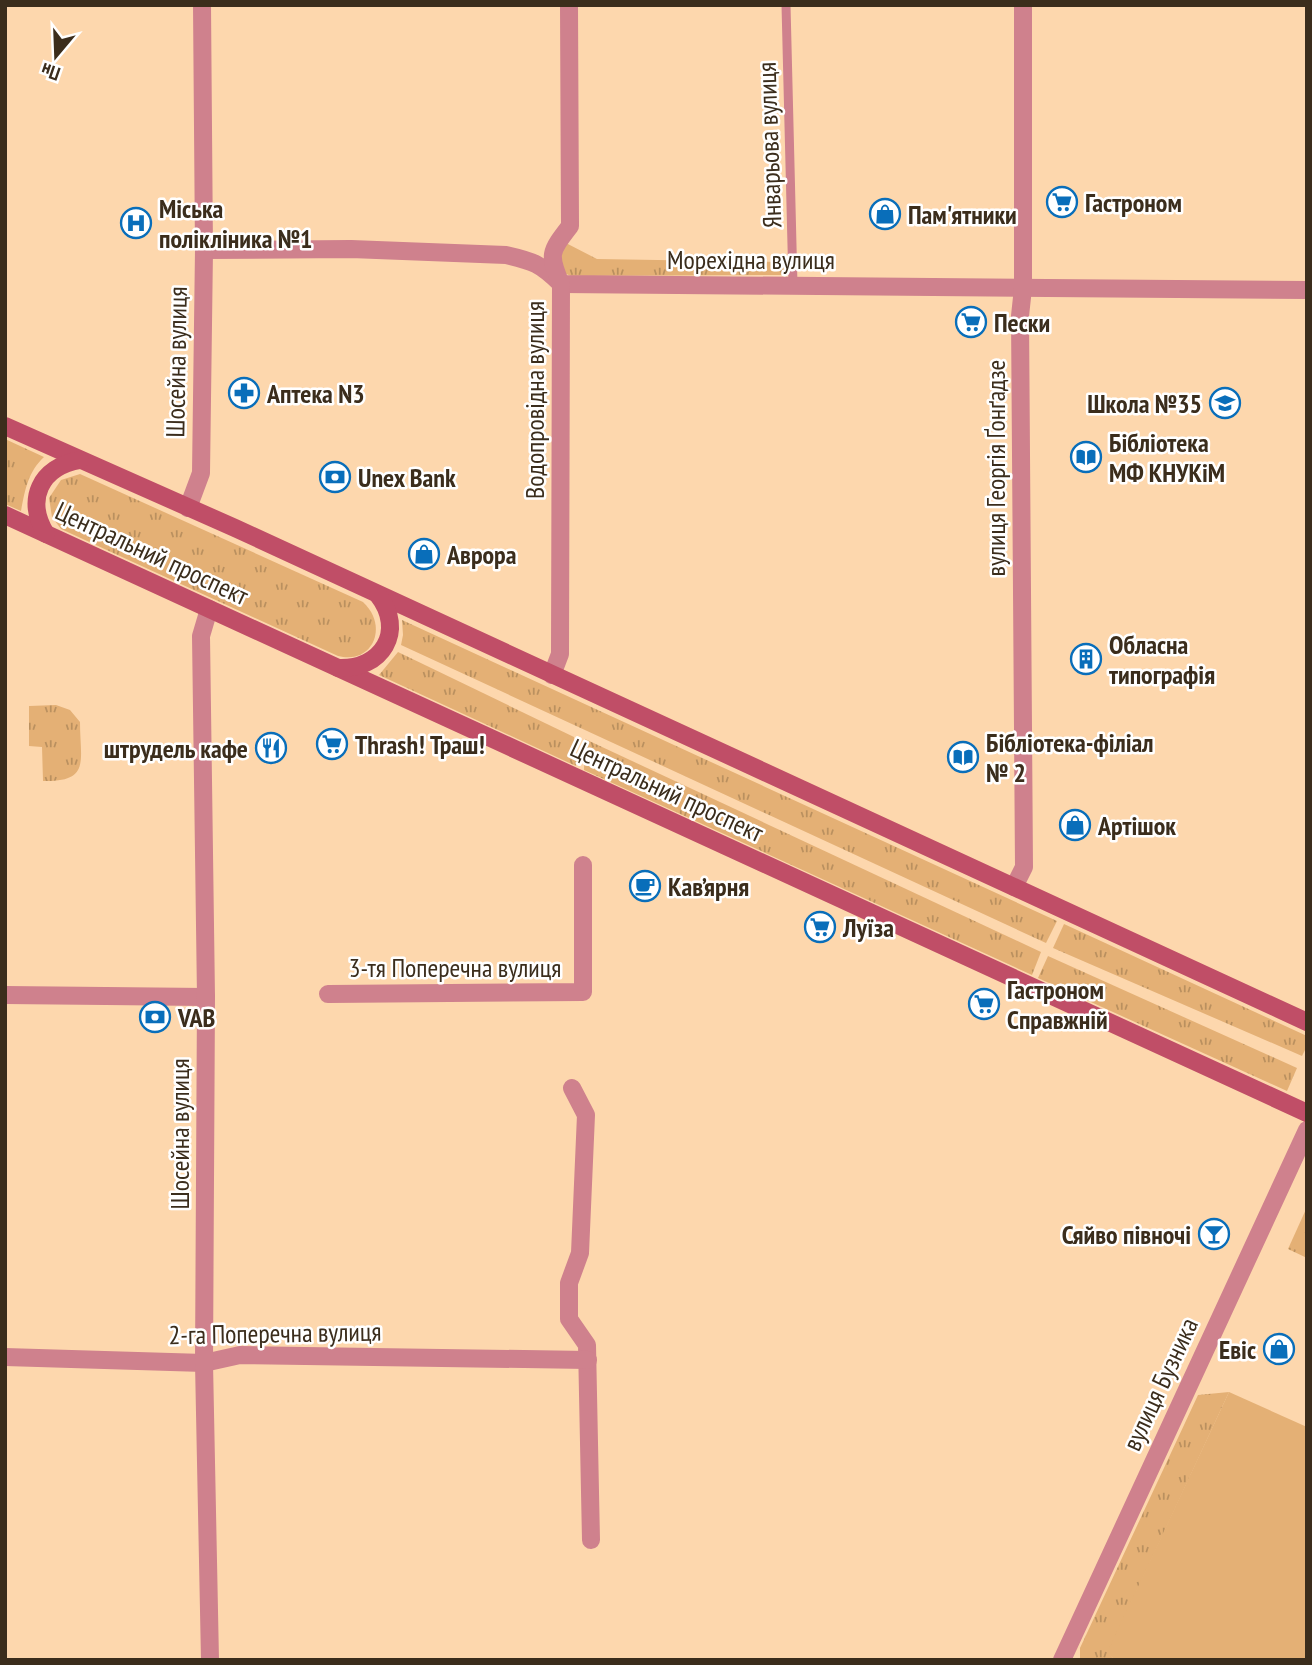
<svg xmlns="http://www.w3.org/2000/svg" width="1312" height="1665" viewBox="0 0 1312 1665" font-family="'PT Sans Narrow',sans-serif">
<style>
.grass{fill:url(#grass-tufts)}
.pitch{fill:#e4b075}
.lines{fill:none;stroke-linecap:round;stroke-linejoin:round}
.service{stroke:#cf818d;stroke-width:9}
.minor{stroke:#cf818d;stroke-width:18}
.tertiary{stroke:#cf818d;stroke-width:18}
.secondary{stroke:#c04e67;stroke-width:18}
.labels{text-anchor:middle;dominant-baseline:central;stroke-width:5;stroke-linejoin:round;paint-order:stroke}
.street-label{font-size:26px;fill:#3b2d1c;stroke:#fff}
.poi-label{font-size:26px;font-weight:bold;fill:#3b2d1c;stroke:#fff;text-anchor:start}
</style>
<defs>
<pattern id="grass-tufts" width="24" height="20" patternUnits="userSpaceOnUse" patternTransform="scale(1.75)"><rect width="24" height="20" fill="#e4b075"/><path d="M3 7l-1-3M5 7V3M7 7l1-3M15 17l-1-3M17 17v-4M19 17l1-3" fill="none" stroke="#ba905f"/></pattern>
</defs>
<rect width="100%" height="100%" fill="#fdd7ad"/>
<g class="grass">
<path d="M564,242l33,17 188,3 2,9 -2,4 -214,1 -7,-3 -6,-26z"/>
<path d="M5,439l39,18c-16,15 -19,33 -23,54l-16,-7z"/>
<path d="M80,474l283,128c26,24 10,63 -25,54l-277,-127 -9,-12 -3,-19 12,-18z"/>
<path d="M402,620l655,301 -11,22 -645,-298 2,-10z"/>
<path d="M398,652l176,85 2,29 -197,-91z"/>
<path d="M56,705l14,5 10,12c0,39 11,60 -37,59l-1,-34 -13,-1v-40z"/>
<path d="M585,739l456,213 -9,23 -448,-205z"/>
<path d="M1064,924l243,112v10l-5,10 -249,-108z"/>
<path d="M1048,956l249,112 -10,23 -249,-113z"/>
<path d="M1307,1207v51l-19,-9z"/>
<path d="M1229,1392l-121,261 7,7h-35v-12l118,-253z"/>
</g>
<path class="pitch" d="M1229,1392l78,35v233h-192l-8,-7z"/>
<g class="lines">
<path class="service" d="M786,5l7,280"/>
<g class="minor">
<path d="M204,250l147,-1 155,6c27,6 35,9 55,29l746,6"/>
<path d="M552,675l8,-21 1,-370c-13,-30 -11,-32 9,-58l-1,-221"/>
<path d="M1014,887l10,-20 -4,-551 3,-28v-283"/>
<path d="M328,994l255,-2v-127"/>
<path d="M5,995l201,2"/>
<path d="M572,1088l14,27 -6,138 -11,30v36l18,26 4,195"/>
<path d="M5,1357l199,6 36,-8 348,5"/>
<path d="M1062,1660l245,-530"/>
</g>
<g class="tertiary">
<path d="M188,508l13,-35 3,-223 -2,-245"/>
<path d="M209,609l-8,27 5,361 -2,366 6,297"/>
</g>
<g class="secondary">
<path d="M5,426l230,102 1072,494"/>
<path d="M5,515l1302,598"/>
<path d="M46,534c-21,-34 -6,-67 34,-74"/>
<path d="M338,668c44,2 68,-37 40,-73"/>
</g>
</g>
<defs>
<g id="supermarket-ring" transform="scale(1.575)"><circle r="9.5" fill="#fff" stroke="#096eba" stroke-width="1.5"/><path d="M-6-5.5h2.5l.6 2H6L4.5 2H-2.5L-4.4-4H-6ZM-1.5 3.2a1.3 1.3 0 1 0 .1 0ZM3 3.2a1.3 1.3 0 1 0 .1 0Z" fill="#096eba"/></g>
<g id="shop-ring" transform="scale(1.575)"><circle r="9.5" fill="#fff" stroke="#096eba" stroke-width="1.5"/><path d="M-5-2.5h2.3a2.7 3.5 0 0 1 5.4 0H5L5.5 6h-11ZM-1.5-2.5h3a1.5 2.3 0 0 0-3 0Z" fill="#096eba"/></g>
<g id="hospital-ring" transform="scale(1.575)"><circle r="9.5" fill="#fff" stroke="#096eba" stroke-width="1.5"/><path d="M-5-5h3v3.5h4V-5h3V5h-3V1.5h-4V5h-3Z" fill="#096eba"/></g>
<g id="pharmacy-ring" transform="scale(1.575)"><circle r="9.5" fill="#fff" stroke="#096eba" stroke-width="1.5"/><path d="M-2-6h4v4h4v4h-4v4h-4v-4h-4v-4h4Z" fill="#096eba"/></g>
<g id="school-ring" transform="scale(1.575)"><circle r="9.5" fill="#fff" stroke="#096eba" stroke-width="1.5"/><path d="M0-5L7-2L0 1L-7-2ZM-4 1L0 2.5L4 1V4Q0 6-4 4Z" fill="#096eba"/></g>
<g id="library-ring" transform="scale(1.575)"><circle r="9.5" fill="#fff" stroke="#096eba" stroke-width="1.5"/><path d="M-6-4Q-3-5.5-.7-3.5V5Q-3 3-6 4ZM6-4Q3-5.5 .7-3.5V5Q3 3 6 4Z" fill="#096eba"/></g>
<g id="bank-ring" transform="scale(1.575)"><circle r="9.5" fill="#fff" stroke="#096eba" stroke-width="1.5"/><path d="M-6-4H6V4H-6ZM0-2.3a2.3 2.3 0 1 0 0 4.6a2.3 2.3 0 1 0 0-4.6Z" fill="#096eba"/></g>
<g id="building-ring" transform="scale(1.575)"><circle r="9.5" fill="#fff" stroke="#096eba" stroke-width="1.5"/><path d="M-4-6H4V6H1V3H-1V6H-4ZM-2.5-4.3h1.7v1.8h-1.7ZM.8-4.3h1.7v1.8H.8ZM-2.5-1h1.7V.8h-1.7ZM.8-1h1.7V.8H.8Z" fill="#096eba"/></g>
<g id="restaurant-ring" transform="scale(1.575)"><circle r="9.5" fill="#fff" stroke="#096eba" stroke-width="1.5"/><path d="M-5-6h1v4h1v-4h1v4h1v-4h1v5L-1.5 .5V6h-2V.5L-5-1ZM5-6V6H3V1.5H1.5Q1.5-4 5-6Z" fill="#096eba"/></g>
<g id="cafe-ring" transform="scale(1.575)"><circle r="9.5" fill="#fff" stroke="#096eba" stroke-width="1.5"/><path d="M-5.5-4.5H6V0H3Q3 3.5 0 3.5H-2.5Q-5.5 3.5-5.5 0ZM3-3.2v2h1.7v-2ZM-6 4.5H4V6H-6Z" fill="#096eba"/></g>
<g id="bar-ring" transform="scale(1.575)"><circle r="9.5" fill="#fff" stroke="#096eba" stroke-width="1.5"/><path d="M-6-5H6L.8 .8V4.5H3.5V6h-7V4.5H-.8V.8Z" fill="#096eba"/></g>
</defs>
<g fill-rule="evenodd">
<use href="#supermarket-ring" x="1062" y="202"/>
<use href="#shop-ring" x="885" y="214"/>
<use href="#hospital-ring" x="136" y="223"/>
<use href="#supermarket-ring" x="971" y="322"/>
<use href="#pharmacy-ring" x="244" y="393"/>
<use href="#school-ring" x="1225" y="403"/>
<use href="#library-ring" x="1086" y="457"/>
<use href="#bank-ring" x="335" y="477"/>
<use href="#shop-ring" x="424" y="554"/>
<use href="#building-ring" x="1086" y="659"/>
<use href="#supermarket-ring" x="332" y="744"/>
<use href="#restaurant-ring" x="271" y="748"/>
<use href="#library-ring" x="963" y="757"/>
<use href="#shop-ring" x="1075" y="825"/>
<use href="#cafe-ring" x="645" y="886"/>
<use href="#supermarket-ring" x="820" y="927"/>
<use href="#supermarket-ring" x="984" y="1004"/>
<use href="#bank-ring" x="155" y="1017"/>
<use href="#bar-ring" x="1214" y="1234"/>
<use href="#shop-ring" x="1279" y="1349"/>
</g>
<g class="labels">
<g class="street-label">
<text transform="translate(769 145) rotate(-92)">Январьова вулиця</text>
<text x="751" y="259">Морехідна вулиця</text>
<text transform="translate(176 362) rotate(-89)">Шосейна вулиця</text>
<text transform="translate(534 400) rotate(-90)">Водопровідна вулиця</text>
<text transform="translate(995 468) rotate(-90)">вулиця Георгія Ґонґадзе</text>
<text transform="translate(152 553) rotate(25)">Центральний проспект</text>
<text transform="translate(667 790) rotate(25)">Центральний проспект</text>
<text x="455" y="967">3-тя Поперечна вулиця</text>
<text transform="translate(179 1134) rotate(-90)">Шосейна вулиця</text>
<text transform="translate(275 1333) rotate(-1)">2-га Поперечна вулиця</text>
<text transform="translate(1160 1384) rotate(-65)">вулиця Бузника</text>
</g>
<g class="poi-label">
<text x="1085" y="202">Гастроном</text>
<text x="159" y="208">Міська<tspan x="159" dy="30">полікліника №1</tspan></text>
<text x="908" y="214">Пам'ятники</text>
<text x="994" y="322">Пески</text>
<text x="267" y="393">Аптека N3</text>
<text x="1202" y="403" text-anchor="end">Школа №35</text>
<text x="1109" y="442">Бібліотека<tspan x="1109" dy="30">МФ КНУКіМ</tspan></text>
<text x="358" y="477">Unex Bank</text>
<text x="447" y="554">Аврора</text>
<text x="1109" y="644">Обласна<tspan x="1109" dy="30">типографія</tspan></text>
<text x="986" y="742">Бібліотека-філіал<tspan x="986" dy="30">№ 2</tspan></text>
<text x="355" y="744">Thrash! Траш!</text>
<text x="248" y="748" text-anchor="end">штрудель кафе</text>
<text x="1098" y="825">Артішок</text>
<text x="668" y="886">Кав’ярня</text>
<text x="843" y="927">Луїза</text>
<text x="1007" y="989">Гастроном<tspan x="1007" dy="30">Справжній</tspan></text>
<text x="178" y="1017">VAB</text>
<text x="1191" y="1234" text-anchor="end">Сяйво півночі</text>
<text x="1256" y="1349" text-anchor="end">Евіс</text>
</g>
</g>
<rect width="1312" height="1665" fill="none" stroke="#3b2d1c" stroke-width="14"/>
<g transform="translate(56 56) rotate(199)" stroke="#ffffff" stroke-width="5" paint-order="stroke">
<path d="M0-5L12 26L0 18L-12 26Z" fill="#3b2d1c"/>
<text y="-10" font-size="19" font-weight="bold" text-anchor="middle" fill="#3b2d1c">Пн</text>
</g>
</svg>
